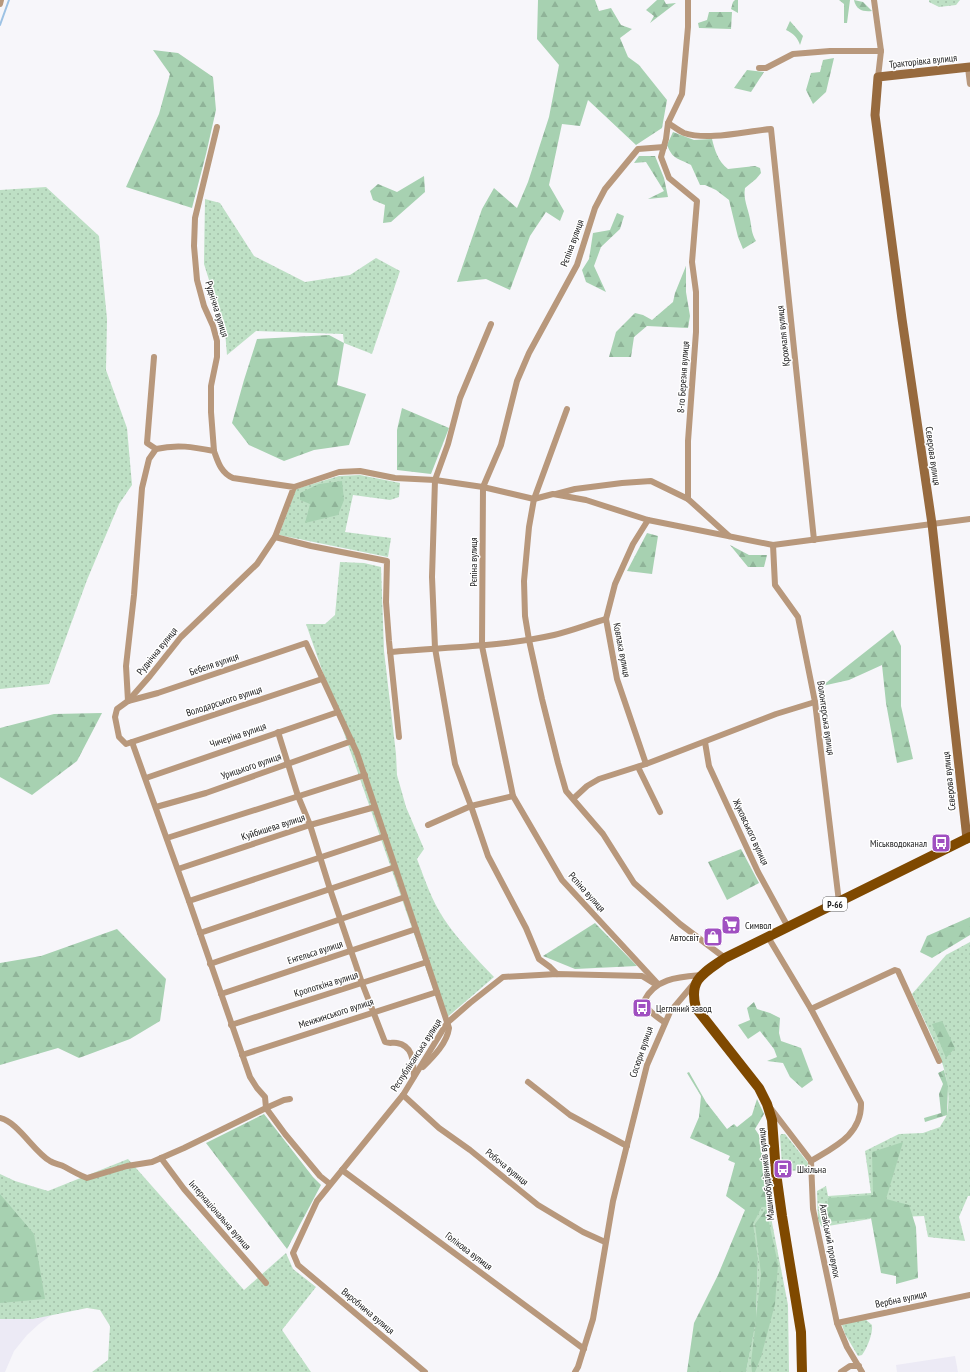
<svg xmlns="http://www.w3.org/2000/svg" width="970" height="1372" viewBox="0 0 970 1372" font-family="'PT Sans Narrow',sans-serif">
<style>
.built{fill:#eceaf5}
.grass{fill:url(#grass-dots)}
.forest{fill:url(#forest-firs)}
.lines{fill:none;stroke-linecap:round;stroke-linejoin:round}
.stream{stroke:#9dc2e4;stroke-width:2}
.minor{stroke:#b8987c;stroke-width:6}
.secondary{stroke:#976a3e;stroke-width:9}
.primary{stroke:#7f4900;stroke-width:10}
.labels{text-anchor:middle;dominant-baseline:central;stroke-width:3;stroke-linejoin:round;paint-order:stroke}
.shield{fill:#fff;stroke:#5e5e5f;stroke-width:1}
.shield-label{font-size:9px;font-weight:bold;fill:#19191a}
.street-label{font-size:10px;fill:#19191a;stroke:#fff}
.poi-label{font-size:10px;fill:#19191a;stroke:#fff;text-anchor:start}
</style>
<defs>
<pattern id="grass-dots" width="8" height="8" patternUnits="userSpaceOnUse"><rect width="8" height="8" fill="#bee0c5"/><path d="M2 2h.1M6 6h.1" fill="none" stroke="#a3c0a9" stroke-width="1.8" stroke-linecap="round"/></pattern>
<pattern id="forest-firs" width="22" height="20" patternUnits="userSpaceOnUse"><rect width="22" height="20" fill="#a7d1b1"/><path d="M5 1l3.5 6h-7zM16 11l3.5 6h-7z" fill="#8fb398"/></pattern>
</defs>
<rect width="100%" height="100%" fill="#f7f6fa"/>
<g class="built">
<path d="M53,1314l-14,10 -12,11 -13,16 -9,21h-5v-53h33z"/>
<path d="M955,1356l3,16h-61l-1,-7z"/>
</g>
<g class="grass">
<path d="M929,0h31l-4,5 -17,2 -10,-5z"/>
<path d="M46,187l53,49 8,83 -1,51 21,58 5,57 -13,19 -32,76 -38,104 -49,5v-499z"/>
<path d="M205,199l15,4 34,53 51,26 45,-7 26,-17 24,13 -28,83 -28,-11 -1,-9 -87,-3 -29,24 -2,-24 -21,-67z"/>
<path d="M360,475l40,8 -1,14 -9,3 -37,-5 -8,37 46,6 -3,19 -109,-22 17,-46 43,-13z"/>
<path d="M340,562l24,1 17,4 3,84 12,103 1,21 9,32 18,42 -7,10c8,21 15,42 27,60 14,21 32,39 50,58l-50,43 -138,-396h19l10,-9z"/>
<path d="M970,942v254h-2l-9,21 6,24 -37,-4 -4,-21 -27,1 -16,-9 -11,11 -48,8 -4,-7 -1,-29 9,-5 2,10 43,-3 -6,-42 34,-17 24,-1 17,-6c2,-4 6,-9 7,-13 8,-41 -19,-84 -35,-120l34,-39z"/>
<path d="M781,1134h4l24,30 1,6 -24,1 -1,-5h-3l-2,-30z"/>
<path d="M128,1159l116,131 42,-37 7,16 23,18 -34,43 29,42h-219l16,-12 2,-34 -10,-16 -13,-2 -54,11h-33v-145l15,7 33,10z"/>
<path d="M762,1207h7l19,98 1,67h-43l10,-53 2,-61 -6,-34z"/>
<path d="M865,1319l7,6c1,9 -5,23 -10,30l-4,1 -13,-22 -3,-9z"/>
</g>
<g class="forest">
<path d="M538,0h57l4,11 12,-3 10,17 11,4 -12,9 8,19 11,8 28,35 -5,28 -26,17 -48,-45 -8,26 -18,-2 -13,61 15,26 -4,10 -14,-9 -16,24 -20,54 -24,-11 -29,3 25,-73 12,-21 23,20 11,-26 21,-65 10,-52 -22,-26z"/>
<path d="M657,0h7l2,4 10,-1 -26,20 4,-7 -8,-6z"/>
<path d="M735,0h3v13l-7,-4 2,-7z"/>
<path d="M839,0h11l-3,23h-3v-19z"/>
<path d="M854,0l9,2 9,9c-9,1 -16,-1 -18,-11z"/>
<path d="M709,12h23l-1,17 -32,-1 -1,-5 9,-3z"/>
<path d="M790,21l13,15 -3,9c-2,-7 -7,-12 -14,-15z"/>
<path d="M153,50l25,3 35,24 3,33 -10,44 -14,54 -66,-21 33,-73 11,-40z"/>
<path d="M834,58l-8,34 -13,12 -7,-14 5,-17 9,-1 3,-12z"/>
<path d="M747,70l17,2 -13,20 -17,-4z"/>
<path d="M673,132l21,8 18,-1c3,12 6,22 16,30l27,-3 5,2 1,5 -5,6 -11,9c-2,11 3,20 5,31 2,10 1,13 6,22l-13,8 -5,-12 -9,-37 -13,-10 -11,-5h-5l-9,-20c-13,-7 -18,-5 -24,-20z"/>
<path d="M639,156h16l9,22 4,19 -20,2 16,-8 -18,-29 -12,1z"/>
<path d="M424,176l1,16 -34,30 -8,1 2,-18 -12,-5 -3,-9 8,-7 19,8z"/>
<path d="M617,213l7,3 -4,13 -19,18 -7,19 12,26 -20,-10 -4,-12 7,-11 4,-26 17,-3z"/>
<path d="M686,266v26l4,24 -2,12 -41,-2 -13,11 -3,20h-22l7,-25 19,-19 8,2 9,5 21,-18 2,-9z"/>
<path d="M329,335l15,8 -7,42 29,9 -17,51 -35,5 -30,11 -35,-16 -17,-22 12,-43 13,-41z"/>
<path d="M402,408l47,20 -18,46 -34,-4v-40z"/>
<path d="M342,481l2,19 -6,15 -33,8 5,-19 -10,-4v-7l19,-9z"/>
<path d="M647,533l11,3 -6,38 -25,-3z"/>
<path d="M730,545l19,10h18l-3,12h-16z"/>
<path d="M893,630l8,16v60l12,53 -16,4 -11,-60 -4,-38 -33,15 -27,6z"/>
<path d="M102,713l-25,48 -45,34 -32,-18v-49l54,-14z"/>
<path d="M741,849l18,34 -32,17 -19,-38z"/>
<path d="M970,917v18l-38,23 -12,-6 7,-16z"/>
<path d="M595,923l42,43 -62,3 -32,-13z"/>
<path d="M117,929l49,50 -6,42 -30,18 -51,19 -21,-10 -58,17v-102l41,-7z"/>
<path d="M754,1002l3,7 13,4 10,5 -1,15 2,8 20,7 12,32 -11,8 -12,-11 -7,-14 -16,-2 10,-4 -3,-8 -14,-18 -12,8 -10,-14 12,-5 -3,-12z"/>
<path d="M942,1021l13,27 -9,10 -14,-34z"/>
<path d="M944,1070l4,16 -1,29 -22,7 -1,-4 17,-5 -2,-19 4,-10 -5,-11z"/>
<path d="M689,1072l17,30 21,27 7,-5 3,3 15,-12 5,-16 7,15 -9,15 12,18 -6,5 5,7 3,15 -4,17 4,16h-7l-9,17 5,34 -2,60 5,-44 -6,-50 11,-15 12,55 -3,40 -14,53 -6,15h-3l-1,-10 5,-41 -10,51h-59l7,-49 24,-48 27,-65 -19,-14 9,-33 -7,-3 2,-4 -40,-18 9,-21 2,-21 -14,-23z"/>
<path d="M264,1114l49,63 8,8 -34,64 -81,-106z"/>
<path d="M903,1142l-17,57 23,6 7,22 2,51 -22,6v-8l-15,-3 -10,-55 -45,4 2,-24 45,-3 -1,-43z"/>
<path d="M0,1194l34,40 11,65 -45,4z"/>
</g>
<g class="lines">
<path class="stream" d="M0,25l9,-25"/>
<g class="minor">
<path d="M688,0v27l-6,67 -14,29 -2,16 -5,18 8,21 28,23 -5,61 4,30v40l-8,109v58l41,37"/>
<path d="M874,0l7,51 -3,26"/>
<path d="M0,4l1,-4"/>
<path d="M759,68h7l27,-14 37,-3h51"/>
<path d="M968,68l2,16"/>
<path d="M668,123c5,3 11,8 16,10 25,8 62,-2 87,-4l43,411"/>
<path d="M491,324l-31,74 -12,46 -13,36 -3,97 3,71 20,116 16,42 17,50 38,72 13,31 11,8 7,7"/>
<path d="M567,409l-33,90 -5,28 -5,54 1,35 4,24 13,59 16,64 8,28 37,43 31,49 46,41 45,34"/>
<path d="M156,449c21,-5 37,-2 58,2 4,11 7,22 19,27l61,9 -19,50 -18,27 -76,73 -31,39 -22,25 -11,8 -2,8 4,20 7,7 6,-2 57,159 61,176 7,11 8,9 1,11 19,26 35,42 10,8"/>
<path d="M214,451l-3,-39v-26l6,-29v-16l-4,-15 -9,-20 -7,-26 -3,-34 1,-28 22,-91"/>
<path d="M294,487l45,-15 21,-1 35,7 40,2 48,7 51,12 19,-5 33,6 62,20 125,25 197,-26"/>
<path d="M556,494l19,-5 47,-6 29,-2 37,18"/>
<path d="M275,537l36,9 76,15 -1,41 3,39 10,96"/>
<path d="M773,545l2,40 23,32 17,85 24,200"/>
<path d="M390,652c54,-5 110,-5 164,-17 17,-4 35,-11 52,-16"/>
<path d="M128,701l30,-8 148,-50 51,110 92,275c-2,15 -15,28 -26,39"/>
<path d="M128,701l-2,-35 8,-71 8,-107 7,-29 7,-10 -9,-6 7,-86"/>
<path d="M278,732l20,64 12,29 20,64 32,94 23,59c6,2 7,0 12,1 17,3 16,20 17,33"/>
<path d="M132,742l190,-63"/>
<path d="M705,742l4,24 49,106 30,55"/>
<path d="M646,764l-29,-85 -11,-60 9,-35 18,-40 15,-24"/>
<path d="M638,767l22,45"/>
<path d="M146,778l192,-66"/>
<path d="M574,798l13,-12 12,-7 47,-15 130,-50 39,-12"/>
<path d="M156,807l50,-14 146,-52"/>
<path d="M428,825l43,-19 42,-10"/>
<path d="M167,838l198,-63"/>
<path d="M178,869l132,-44 65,-18"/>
<path d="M189,901l196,-65"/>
<path d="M200,933l195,-66"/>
<path d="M768,937l43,72 50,94c1,32 -27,44 -50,58"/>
<path d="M210,964l195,-67"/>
<path d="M658,984l-96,-104 -49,-84 -31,-150 1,-159 18,-42 16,-64 12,-28 48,-88 18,-57 10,-19 33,-40 26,-2"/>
<path d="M221,994l195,-65"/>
<path d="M811,1009l84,-39 3,1 41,90"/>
<path d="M664,1022c-8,-6 -17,-11 -20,-21 11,-23 35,-24 58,-26"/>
<path d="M231,1025l196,-63"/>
<path d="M242,1055l195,-63"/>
<path d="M528,1082l42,33 57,31"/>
<path d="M403,1095l36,33 31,22 68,55 45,27 22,10"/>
<path d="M772,1110l39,51"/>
<path d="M0,1118c18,4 34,34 50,43 4,3 10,3 15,6 7,4 14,8 22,11l40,-12 25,-4 32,-14 82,-40 18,-8 6,-1"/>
<path d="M161,1158l23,31 82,94"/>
<path d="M811,1161l2,48 24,114 10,24 15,25"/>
<path d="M342,1170l242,179"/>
<path d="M837,1323l133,-28"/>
<path d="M425,1372l-127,-107 -5,-12 24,-52 86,-106 44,-72 23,-20 33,-26 54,-3 85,2 13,8"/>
<path d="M575,1372l3,-5 15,-48 20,-118 34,-136 23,-53 26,-31"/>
<path d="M841,1372l9,-6h9"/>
</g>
<path class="secondary" d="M967,839l-35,-315 -30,-205 -27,-204 3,-38 92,-10"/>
<path class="primary" d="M802,1372l-1,-40 -19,-116 -6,-43 -4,-53 -5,-16 -8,-16 -63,-80c-8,-29 8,-35 29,-50l245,-121"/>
</g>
<defs>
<g id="bus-square" transform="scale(1)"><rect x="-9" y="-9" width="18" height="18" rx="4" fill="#a050c1" stroke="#fff"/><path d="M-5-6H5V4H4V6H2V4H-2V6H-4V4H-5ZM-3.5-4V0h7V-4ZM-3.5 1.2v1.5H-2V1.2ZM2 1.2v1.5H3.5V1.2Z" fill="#fff"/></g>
<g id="supermarket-square" transform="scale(1)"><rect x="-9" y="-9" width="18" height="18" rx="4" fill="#a050c1" stroke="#fff"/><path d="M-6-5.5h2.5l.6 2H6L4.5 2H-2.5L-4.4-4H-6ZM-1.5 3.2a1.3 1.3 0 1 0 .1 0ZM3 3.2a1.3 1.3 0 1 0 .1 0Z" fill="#fff"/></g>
<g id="shop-square" transform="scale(1)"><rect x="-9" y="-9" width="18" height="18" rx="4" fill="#a050c1" stroke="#fff"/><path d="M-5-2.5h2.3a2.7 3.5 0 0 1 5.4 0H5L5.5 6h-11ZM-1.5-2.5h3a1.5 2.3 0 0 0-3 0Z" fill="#fff"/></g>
</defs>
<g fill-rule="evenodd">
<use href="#bus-square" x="941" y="843"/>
<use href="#supermarket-square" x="731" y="925"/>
<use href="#shop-square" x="713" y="937"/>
<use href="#bus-square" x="642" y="1008"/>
<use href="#bus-square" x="783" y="1169"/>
</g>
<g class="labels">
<rect class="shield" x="823" y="897" width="24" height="14" rx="3"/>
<g class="shield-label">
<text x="835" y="904">Р-66</text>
</g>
<g class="street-label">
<text transform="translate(923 61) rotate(-6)">Тракторівка вулиця</text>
<text transform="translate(572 243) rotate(-70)">Рєпіна вулиця</text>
<text transform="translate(217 309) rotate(73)">Руднічна вулиця</text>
<text transform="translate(783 336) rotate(-96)">Крохмаля вулиця</text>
<text transform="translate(683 377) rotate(-86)">8-го Березня вулиця</text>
<text transform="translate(933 456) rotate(82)">Сєверова вулиця</text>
<text transform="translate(473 562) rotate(-90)">Рєпіна вулиця</text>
<text transform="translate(622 650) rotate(79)">Ковпака вулиця</text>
<text transform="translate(157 651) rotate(-51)">Руднічна вулиця</text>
<text transform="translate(214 664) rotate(-19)">Бебеля вулиця</text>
<text transform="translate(224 701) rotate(-18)">Володарського вулиця</text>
<text transform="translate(826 718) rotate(82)">Волонтерська вулиця</text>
<text transform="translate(238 735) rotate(-19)">Чичеріна вулиця</text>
<text transform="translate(251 766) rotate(-19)">Урицького вулиця</text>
<text transform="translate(949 781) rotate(-96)">Сєверова вулиця</text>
<text transform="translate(273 827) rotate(-18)">Куйбишева вулиця</text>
<text transform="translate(751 832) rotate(65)">Жуковського вулиця</text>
<text transform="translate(587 892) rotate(48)">Рєпіна вулиця</text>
<text transform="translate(315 952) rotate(-18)">Енгельса вулиця</text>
<text transform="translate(326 984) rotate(-17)">Кропоткіна вулиця</text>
<text transform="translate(336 1013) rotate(-18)">Менжинського вулиця</text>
<text transform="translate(641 1052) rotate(-71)">Сосюри вулиця</text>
<text transform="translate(416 1055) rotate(-57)">Республіканська вулиця</text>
<text transform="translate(507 1167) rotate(39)">Робоча вулиця</text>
<text transform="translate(766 1174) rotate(-96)">Машинобудівників вулиця</text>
<text transform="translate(220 1215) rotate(49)">Інтернаціональна вулиця</text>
<text transform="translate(830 1241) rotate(79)">Алтайський провулок</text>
<text transform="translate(469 1251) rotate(37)">Голікова вулиця</text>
<text transform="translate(901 1299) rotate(-12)">Вербна вулиця</text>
<text transform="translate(368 1311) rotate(40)">Виробнича вулиця</text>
</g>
<g class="poi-label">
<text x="927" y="843" text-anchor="end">Міськводоканал</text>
<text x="745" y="925">Символ</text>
<text x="699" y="937" text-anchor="end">Автосвіт</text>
<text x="656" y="1008">Цегляний завод</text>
<text x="797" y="1169">Шкільна</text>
</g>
</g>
</svg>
